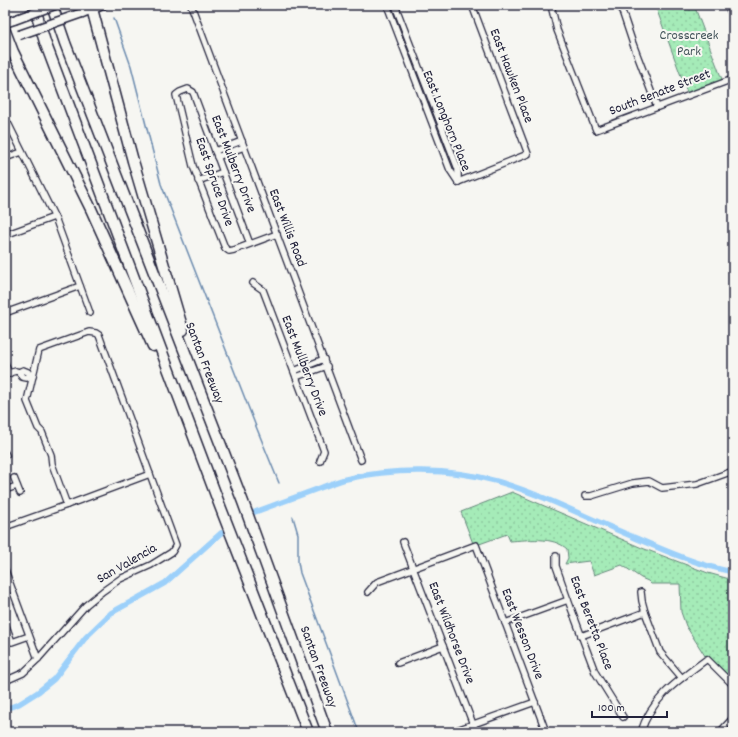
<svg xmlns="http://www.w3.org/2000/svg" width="738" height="737" viewBox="0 0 738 737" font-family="Dekko,sans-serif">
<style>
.grass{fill:url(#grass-dots);stroke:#64867a}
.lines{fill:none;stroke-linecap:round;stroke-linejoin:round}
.stream{stroke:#6b8aae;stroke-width:1.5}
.canal{stroke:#9cd0fa;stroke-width:5.5}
.minor-casing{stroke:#22223b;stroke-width:8}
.secondary-casing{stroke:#22223b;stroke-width:11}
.motorway-casing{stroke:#22223b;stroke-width:13}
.minor{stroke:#f6f6f2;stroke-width:5.5}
.secondary{stroke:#f6f6f2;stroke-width:8}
.motorway{stroke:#f6f6f2;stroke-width:10}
.secondary-bridge-casing{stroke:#22223b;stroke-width:11;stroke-linecap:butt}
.secondary-bridge{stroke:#f6f6f2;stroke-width:8}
.labels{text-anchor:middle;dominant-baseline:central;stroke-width:4;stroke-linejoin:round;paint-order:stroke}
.park-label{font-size:14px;fill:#43545a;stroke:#f6f6f2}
.street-label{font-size:14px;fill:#22223b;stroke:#f6f6f2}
</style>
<defs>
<pattern id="grass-dots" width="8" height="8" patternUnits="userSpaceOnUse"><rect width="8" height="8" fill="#a5ebb8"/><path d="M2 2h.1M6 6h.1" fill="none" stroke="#8ec99f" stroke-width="1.8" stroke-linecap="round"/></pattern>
</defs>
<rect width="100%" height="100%" fill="#f6f6f2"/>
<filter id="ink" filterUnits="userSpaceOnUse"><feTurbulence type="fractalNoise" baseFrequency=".025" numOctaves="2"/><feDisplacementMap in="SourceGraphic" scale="8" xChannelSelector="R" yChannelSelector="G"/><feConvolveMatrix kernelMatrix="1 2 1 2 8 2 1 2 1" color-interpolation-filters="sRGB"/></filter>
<g filter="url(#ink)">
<g class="grass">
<path d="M655,5h39l29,77 -35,13z"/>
<path d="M512,492l130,56 66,25 25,7v90l-7,8 -19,-19 -21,-33 -5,-14 -1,-28h-29l-3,-3 -7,-3 -19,-13 -28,10 -5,-14 -24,3 3,-6 -1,-9c-14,-13 -40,-9 -57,-8l-3,-7 -33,12 -13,-34z"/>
</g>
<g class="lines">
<g class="stream">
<path d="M114,18l17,48 30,118 94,240 24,59"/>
<path d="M293,517l5,17v28l2,11 59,159"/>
</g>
<g class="canal">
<path d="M255,512c22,-8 43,-16 65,-24 9,-3 17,-7 26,-9 47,-11 104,-11 150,2 42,12 81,32 121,49 38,16 75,34 116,42"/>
<path d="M5,709l14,-5 19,-12 16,-13 32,-42 25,-24 54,-30 56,-50"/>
</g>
<g class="minor-casing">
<g id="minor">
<path d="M191,5l170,455"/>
<path d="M387,5l63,165 8,12"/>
<path d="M395,5l63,164v13"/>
<path d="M551,5l6,25 39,100 137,-51"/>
<path d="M620,5l13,39 24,63"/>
<path d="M728,5l5,13"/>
<path d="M5,122l3,1 48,97 34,93"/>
<path d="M215,151l27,-10"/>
<path d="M217,157l27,-10"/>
<path d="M5,158l17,-6"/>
<path d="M198,181l25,-9"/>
<path d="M458,182l70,-28 -56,-149"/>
<path d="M5,235l49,-18"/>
<path d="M250,244l-57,-152 -5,-3 -8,3 -4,3 17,71 32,82 4,3 5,-1 43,-16"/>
<path d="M253,283l10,7 61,161 -4,10"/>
<path d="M5,313l75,-27"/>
<path d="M5,363l4,11"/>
<path d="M294,371l30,-12"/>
<path d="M19,372l3,5 5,1 3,-2h3"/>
<path d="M5,374l11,-3 3,1 4,-2 5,2 2,4"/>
<path d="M296,377l31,-11"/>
<path d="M5,453l1,2"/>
<path d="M14,478l6,15"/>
<path d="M5,490l12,-4"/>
<path d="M585,496h6l42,-13 16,-2 13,7 35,-4 36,-13"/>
<path d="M67,505l83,-31"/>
<path d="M5,527l62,-22 -15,-41 -1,-9 -9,-23 -4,-4 -11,-27 12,-51 50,-18 7,1 3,2 77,210 -4,7 -21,13 -31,14 -17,12 -17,14 -48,54 -15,14 -18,8"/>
<path d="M403,542l73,190"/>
<path d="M556,556v10l12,34 27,72 28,45"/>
<path d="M5,570l33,89"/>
<path d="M368,592l9,-10 99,-37 70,187"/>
<path d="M641,592l1,9 3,11 15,40 22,26"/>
<path d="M5,623l7,19 17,-6"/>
<path d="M505,623l63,-23"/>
<path d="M581,636l64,-24"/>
<path d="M398,663l45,-17"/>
<path d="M451,732l84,-30"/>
<path d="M641,732c10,-34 39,-53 66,-73l26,26"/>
<path d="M720,732l13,-14"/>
</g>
</g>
<g class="secondary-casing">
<g id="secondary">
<path d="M82,13l21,-8"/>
<path d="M5,23l9,-3"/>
</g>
</g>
<g class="motorway-casing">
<g id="motorway">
<path d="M34,5l11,37 175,464 88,226"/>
<path d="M52,5l13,38 178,459 84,230"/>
<path d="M91,5l42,156 50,169"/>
<path d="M5,31l8,21 78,157 62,137"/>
</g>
</g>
<use href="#minor" class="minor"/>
<use href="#secondary" class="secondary"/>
<use href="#motorway" class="motorway"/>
<g class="secondary-bridge-casing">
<g id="secondary-bridge">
<path d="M14,20l41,-15"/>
<path d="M19,35l63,-22"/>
</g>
</g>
<use href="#secondary-bridge" class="secondary-bridge"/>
</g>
</g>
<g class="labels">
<g class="park-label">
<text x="689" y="36">Crosscreek<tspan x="689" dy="16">Park</tspan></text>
</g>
<g class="street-label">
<text transform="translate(511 76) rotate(69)">East Hawken Place</text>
<text transform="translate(660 93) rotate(-21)">South Senate Street</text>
<text transform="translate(446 121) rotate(68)">East Longhorn Place</text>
<text transform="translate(233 164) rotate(69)">East Mulberry Drive</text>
<text transform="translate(214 182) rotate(71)">East Spruce Drive</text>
<text transform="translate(287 228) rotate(69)">East Willis Road</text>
<text transform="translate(204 363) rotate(69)">Santan Freeway</text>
<text transform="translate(304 366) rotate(69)">East Mullberry Drive</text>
<text transform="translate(127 564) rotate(-30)">San Valencia</text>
<text transform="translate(591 623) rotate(69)">East Beretta Place</text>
<text transform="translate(451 633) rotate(69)">East Wildhorse Drive</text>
<text transform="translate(522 634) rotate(69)">East Wesson Drive</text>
<text transform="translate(318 667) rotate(70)">Santan Freeway</text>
</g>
</g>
<rect width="738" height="737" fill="none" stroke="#f6f6f2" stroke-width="20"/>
<rect x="10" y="10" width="718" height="717" fill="none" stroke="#22223b" stroke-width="1.5" filter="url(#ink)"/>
<path d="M592 711v6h75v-6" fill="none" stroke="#22223b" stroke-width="2"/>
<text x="598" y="711" font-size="12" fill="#22223b" stroke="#f6f6f2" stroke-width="3" paint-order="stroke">100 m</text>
</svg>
